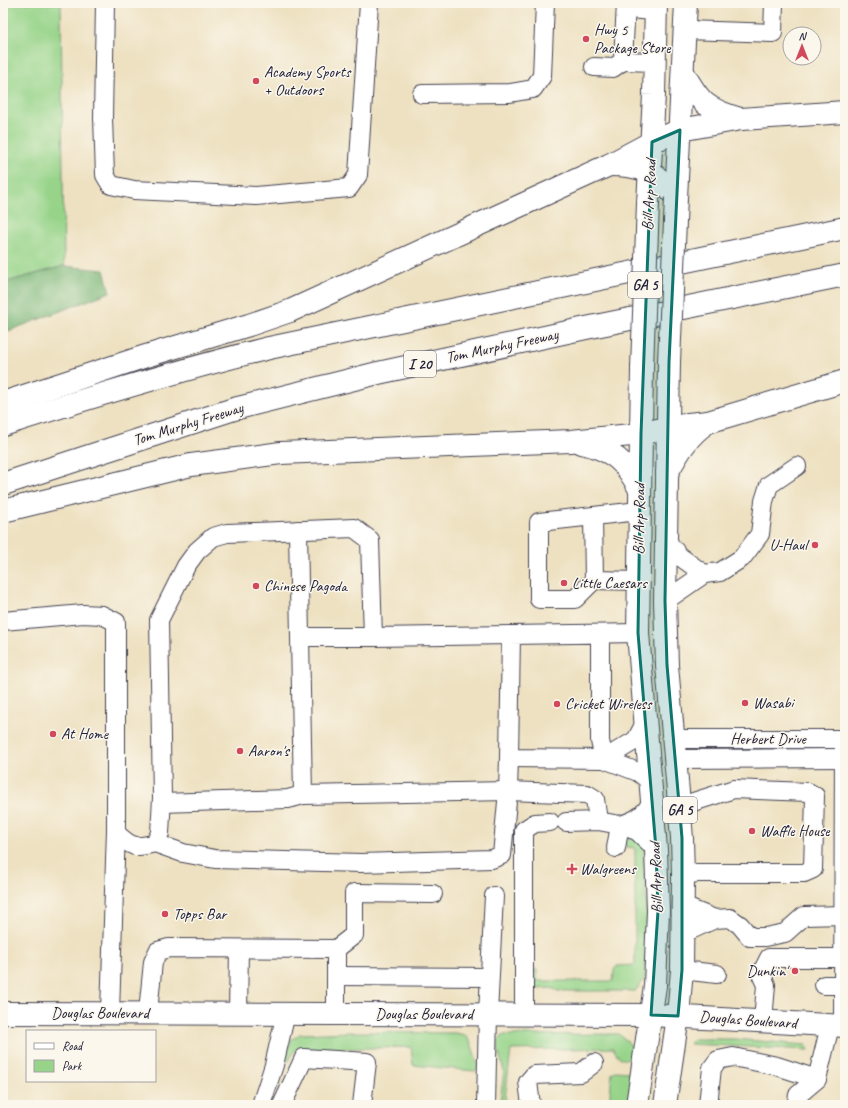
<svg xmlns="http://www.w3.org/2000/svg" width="848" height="1108" viewBox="0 0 848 1108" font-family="Caveat,sans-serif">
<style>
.green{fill:#97d48a;stroke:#5c7b62}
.forest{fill:#79b676;stroke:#4e6c58}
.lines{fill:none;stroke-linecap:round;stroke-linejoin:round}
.minor-casing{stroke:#413f4f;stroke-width:20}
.major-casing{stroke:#413f4f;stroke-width:24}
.highway-casing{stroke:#413f4f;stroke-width:24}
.minor{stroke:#fff;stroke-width:18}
.major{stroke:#fff;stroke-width:22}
.highway{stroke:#fff;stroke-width:22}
.major-bridge-casing{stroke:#413f4f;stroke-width:24;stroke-linecap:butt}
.major-bridge{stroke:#fff;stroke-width:22}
.marked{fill:#0f766e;fill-opacity:0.2;stroke:#0f766e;stroke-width:3;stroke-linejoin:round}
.poi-dot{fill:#d1495b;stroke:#fbf7ec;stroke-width:1.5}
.labels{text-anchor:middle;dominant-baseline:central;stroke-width:3;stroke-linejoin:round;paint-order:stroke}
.shield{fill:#fbf7ec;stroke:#636270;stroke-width:1}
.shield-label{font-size:15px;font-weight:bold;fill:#22223b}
.poi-label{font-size:16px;fill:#22223b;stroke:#fbf7ec;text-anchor:start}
.street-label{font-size:16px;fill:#22223b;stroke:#fbf7ec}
</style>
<rect width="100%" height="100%" fill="#fbf7ec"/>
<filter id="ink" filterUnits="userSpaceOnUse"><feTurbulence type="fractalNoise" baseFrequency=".025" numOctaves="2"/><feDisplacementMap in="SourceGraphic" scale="8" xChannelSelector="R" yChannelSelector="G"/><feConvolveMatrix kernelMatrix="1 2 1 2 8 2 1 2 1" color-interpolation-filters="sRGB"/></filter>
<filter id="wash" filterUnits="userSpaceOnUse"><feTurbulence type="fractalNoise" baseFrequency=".012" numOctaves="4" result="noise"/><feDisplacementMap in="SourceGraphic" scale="16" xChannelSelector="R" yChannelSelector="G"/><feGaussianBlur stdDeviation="0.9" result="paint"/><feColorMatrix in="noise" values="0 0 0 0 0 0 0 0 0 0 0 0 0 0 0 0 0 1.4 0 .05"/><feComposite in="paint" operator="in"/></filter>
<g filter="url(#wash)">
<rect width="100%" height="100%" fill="#eee1c1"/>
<g class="green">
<path d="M3,3h58l3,263 -61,17z"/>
<path d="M635,836l8,8 4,74 -2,61 -10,12h-77l-6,-3 -13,1c-7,-6 -9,-11 -5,-20l3,1v11h76l1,-11 3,-4 18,-1v-117l-9,-1 -2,-4 3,-5z"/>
<path d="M352,1032l103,1 10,2 6,8 8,25 -4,3 -62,-6 -2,-18 -116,3 -6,11h-3l-1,-3 6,-18 9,-6z"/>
<path d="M618,1034c9,6 15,11 17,23 -11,6 -17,1 -22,-9l-102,2 -6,48 2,4h7v3h-12l-2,-2 4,-32 -6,-21v-10l6,-5z"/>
<path d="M693,1039h42l71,6 3,5 -119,-6z"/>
<path d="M615,1071l14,1 3,4 -3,29h-20l3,-32z"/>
</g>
<path class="forest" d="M64,266l40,4 6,22 -107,41v-50z"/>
</g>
<g filter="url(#ink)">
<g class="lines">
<g class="minor-casing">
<g id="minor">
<path d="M105,3l-2,115 2,57 6,10 23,5 122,6 93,-8 9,-13 11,-172"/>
<path d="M626,9l30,2"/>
<path d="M685,30l88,3 1,-30"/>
<path d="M623,61l32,1"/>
<path d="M594,67l19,1 10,-7 3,-58"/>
<path d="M422,94l88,-1 23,-4 9,-13 3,-73"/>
<path d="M593,516l1,64 -19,19h-36v-77l100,-11"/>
<path d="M298,530l2,107"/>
<path d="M704,574l16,-2 22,-14 18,-24 4,-33 5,-16 28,-19"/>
<path d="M594,580l44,1"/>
<path d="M665,601l39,-27 -25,-18 -13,-16"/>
<path d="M3,621l80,-7 19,1 14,7v211c15,14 19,16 39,10l5,-10 2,-35 -3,-178 27,-54 11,-15 16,-14 14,-4 127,-5 16,12 3,97 138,-2"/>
<path d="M600,634v107l4,18 -95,-1 2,-123 127,-2"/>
<path d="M645,723l-9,17 -32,19 34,13 12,9"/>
<path d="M674,739h170l-1,287"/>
<path d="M509,758l-1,33 79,3 8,5 3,22"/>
<path d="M675,759l169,-1"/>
<path d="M303,795l-3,-158h73"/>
<path d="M652,801c-7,14 -17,20 -32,24l17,6 19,18"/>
<path d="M679,804l11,-1 44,-14 74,3 7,4 -2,73 -9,4h-107l-14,2"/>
<path d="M566,822l32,-1 22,4 -4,23"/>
<path d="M155,843l28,10 32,6 146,4 131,-4 10,-4 6,-64 -205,4 -15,4 -126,4"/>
<path d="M683,906l32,13"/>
<path d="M682,934l33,-15 15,-1 10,7 10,12h15l20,-4 19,-17 40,-1"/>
<path d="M336,949l18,-14v-42l79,1"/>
<path d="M682,970l35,4"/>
<path d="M336,976l153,1"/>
<path d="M824,985h20"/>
<path d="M110,1012l6,-182"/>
<path d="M148,1012l5,-50 5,-11 11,-3 167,1v64"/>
<path d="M238,1013l1,-64"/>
<path d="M524,1014v-184l11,-7 15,-1"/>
<path d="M763,1021l3,-36 -5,-11 8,-16h75"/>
<path d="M261,1105l13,-40 12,-52"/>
<path d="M282,1105l22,-47 63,4 -5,43"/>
<path d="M486,1105l2,-91 6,-118"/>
<path d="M531,1105l-3,-23 6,-7 47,-2 13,-10"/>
<path d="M708,1105l4,-37 6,-8 15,-3 44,9 40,13"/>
<path d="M796,1105l2,-10 19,-16 13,-53"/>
</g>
</g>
<g class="major-casing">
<g id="major">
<path d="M676,198l10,-195"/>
<path d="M648,203l6,-108 2,-92"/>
<path d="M3,1013l648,2 194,11"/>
<path d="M637,1105l18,-119 3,-75 -2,-62 -18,-216 4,-265"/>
<path d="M665,1105l13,-89 4,-46 1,-95 -1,-37 -15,-173 -2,-64 4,-239"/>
</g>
</g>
<g class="highway-casing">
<g id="highway">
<path d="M683,72c17,31 23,37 57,47"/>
<path d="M609,165c31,0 49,6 67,33"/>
<path d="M3,403l143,-47 103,-31 41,-14 319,-146 43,-23 28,-12 61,-11 104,-7"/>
<path d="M3,425c88,-28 176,-55 266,-77l576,-120"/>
<path d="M582,443c31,7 44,19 58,47"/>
<path d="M667,473c11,-20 21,-38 41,-51"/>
<path d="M3,484l231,-75 144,-36 208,-45 259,-53"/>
<path d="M3,511l188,-46 90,-12 290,-12 70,-7 37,-9 30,-3 137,-41"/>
</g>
</g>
<use href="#minor" class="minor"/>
<use href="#major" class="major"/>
<use href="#highway" class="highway"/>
<g class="major-bridge-casing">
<g id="major-bridge">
<path d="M669,362l7,-164"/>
<path d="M642,368l6,-165"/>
</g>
</g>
<use href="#major-bridge" class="major-bridge"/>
</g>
</g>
<path class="marked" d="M680,130l-11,232 -4,239 2,64 15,173v132l-4,46 -27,-1 7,-104 -2,-62 -18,-216 3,-199 11,-292z"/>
<g class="poi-dot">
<circle cx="586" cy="39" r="4"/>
<circle cx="256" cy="81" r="4"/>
<circle cx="815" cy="545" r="4"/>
<circle cx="564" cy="583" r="4"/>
<circle cx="256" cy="586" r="4"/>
<circle cx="745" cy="703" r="4"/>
<circle cx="557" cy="704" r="4"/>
<circle cx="53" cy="734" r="4"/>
<circle cx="240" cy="751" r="4"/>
<circle cx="752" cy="831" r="4"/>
<path d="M570 863h4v4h4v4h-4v4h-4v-4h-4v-4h4z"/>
<circle cx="165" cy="914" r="4"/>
<circle cx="795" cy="971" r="4"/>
</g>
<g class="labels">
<g class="shield">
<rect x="628" y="272" width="34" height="26" rx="3"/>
<rect x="404" y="351" width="32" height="26" rx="3"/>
<rect x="663" y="797" width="34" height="26" rx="3"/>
</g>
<g class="shield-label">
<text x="645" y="285">GA 5</text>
<text x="420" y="364">I 20</text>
<text x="680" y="810">GA 5</text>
</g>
<g class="poi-label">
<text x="594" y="30">Hwy 5<tspan x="594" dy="18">Package Store</tspan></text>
<text x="264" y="72">Academy Sports<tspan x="264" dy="18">+ Outdoors</tspan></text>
<text x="807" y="545" text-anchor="end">U-Haul</text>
<text x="572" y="583">Little Caesars</text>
<text x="264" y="586">Chinese Pagoda</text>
<text x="753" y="703">Wasabi</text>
<text x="565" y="704">Cricket Wireless</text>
<text x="61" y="734">At Home</text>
<text x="248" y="751">Aaron's</text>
<text x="760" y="831">Waffle House</text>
<text x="580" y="869">Walgreens</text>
<text x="173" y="914">Topps Bar</text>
<text x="787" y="971" text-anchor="end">Dunkin'</text>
</g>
<g class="street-label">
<text transform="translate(649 195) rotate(-87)">Bill Arp Road</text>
<text transform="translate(502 346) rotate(-12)">Tom Murphy Freeway</text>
<text transform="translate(188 424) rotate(-17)">Tom Murphy Freeway</text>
<text transform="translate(639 519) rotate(-89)">Bill Arp Road</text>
<text x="768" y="739">Herbert Drive</text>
<text transform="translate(656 878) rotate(-92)">Bill Arp Road</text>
<text x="100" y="1013">Douglas Boulevard</text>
<text x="424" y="1014">Douglas Boulevard</text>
<text transform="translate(748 1020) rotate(4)">Douglas Boulevard</text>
</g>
</g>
<rect width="848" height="1108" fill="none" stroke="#fbf7ec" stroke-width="16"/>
<rect x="26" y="1030" width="130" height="52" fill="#fbf7ec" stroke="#a4a2a5"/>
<rect x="34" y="1043" width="20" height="6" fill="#ffffff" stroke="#a4a2a5"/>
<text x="62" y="1050" font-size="12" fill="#22223b">Road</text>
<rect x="34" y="1060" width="20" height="12" fill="#97d48a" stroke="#a4a2a5"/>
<text x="62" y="1070" font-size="12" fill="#22223b">Park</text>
<g transform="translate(802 46)"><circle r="19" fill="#fbf7ec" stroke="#a4a2a5"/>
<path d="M0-3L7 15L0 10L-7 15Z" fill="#d1495b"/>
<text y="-6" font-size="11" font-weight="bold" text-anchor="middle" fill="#22223b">N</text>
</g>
</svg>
